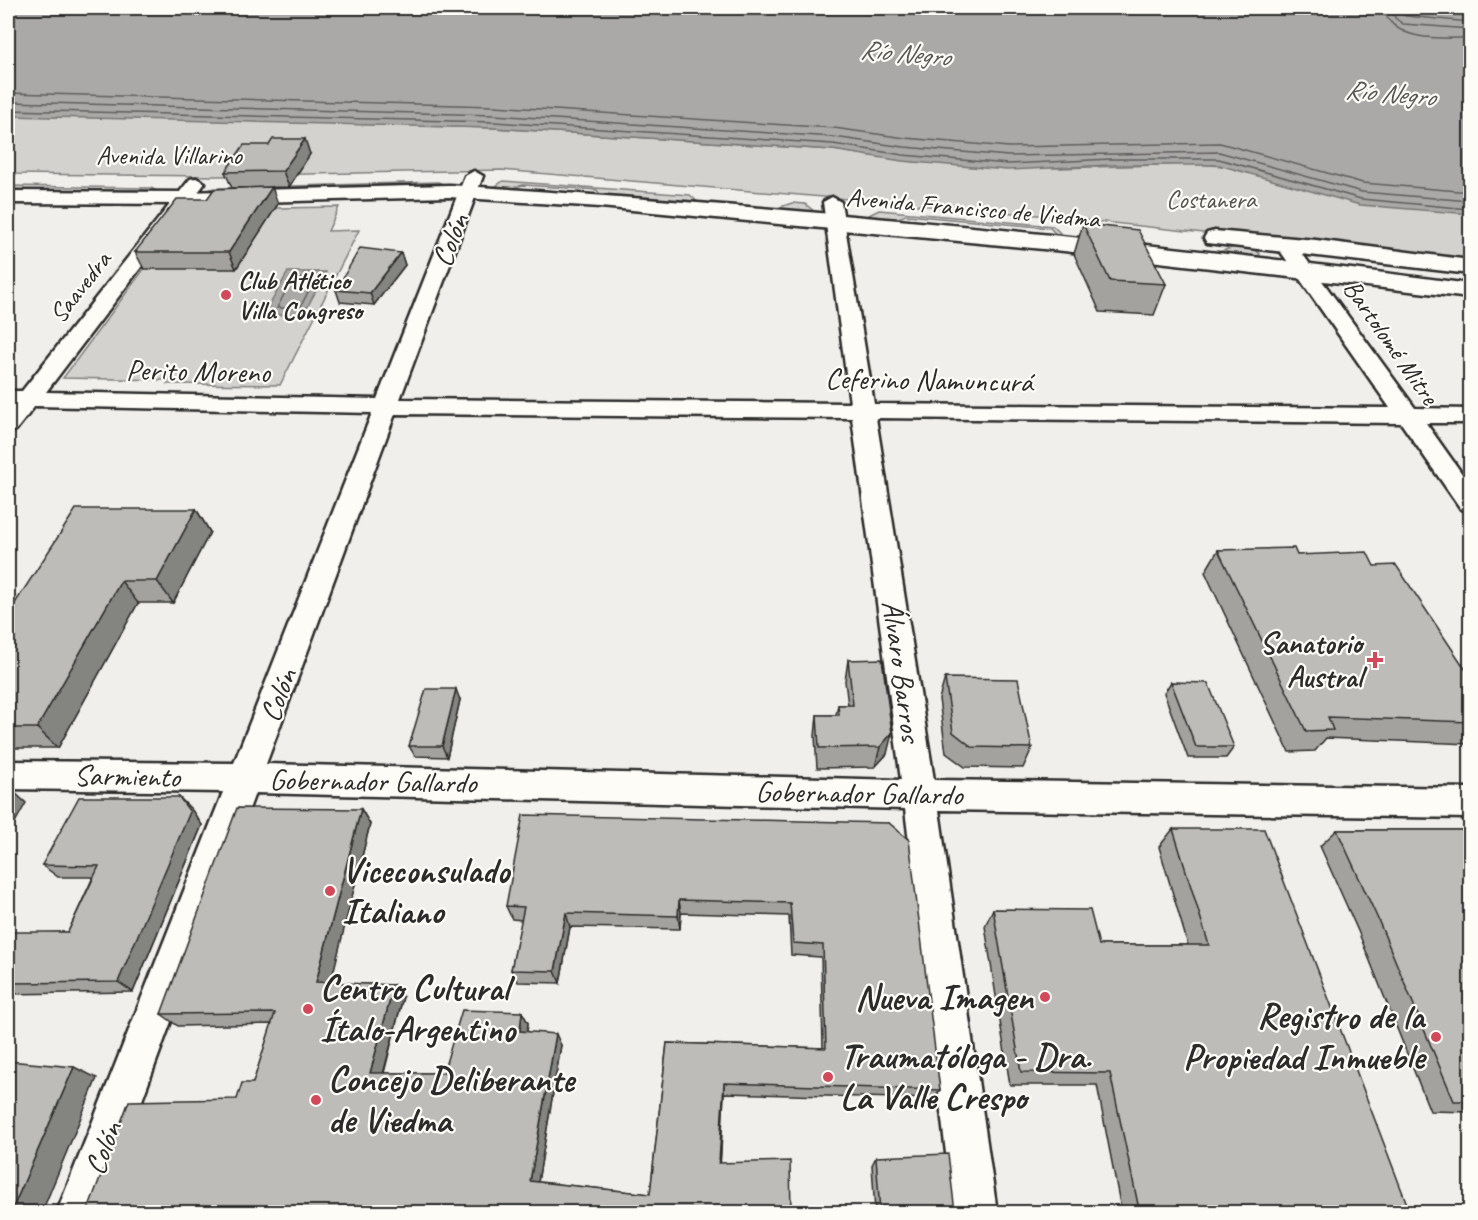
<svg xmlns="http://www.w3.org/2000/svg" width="1478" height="1220" viewBox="0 0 1478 1220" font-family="Caveat,sans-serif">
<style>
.green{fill:#d3d2cf;stroke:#7f7e7d;stroke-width:1.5}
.water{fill:#aaa9a7;stroke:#777775;stroke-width:1.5}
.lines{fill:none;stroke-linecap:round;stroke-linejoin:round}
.shore{stroke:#5e5d5d;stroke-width:1.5}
.street-casing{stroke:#2b2b2b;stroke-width:5}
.secondary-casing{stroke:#2b2b2b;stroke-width:5}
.street{fill:#fdfcf7;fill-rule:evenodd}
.secondary{fill:#fdfcf7;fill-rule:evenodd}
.wall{fill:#a3a29e;stroke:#2b2b2b;stroke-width:1.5}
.shaded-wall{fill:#848481;stroke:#2b2b2b;stroke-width:1.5}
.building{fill:#bdbcb8;stroke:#2b2b2b;stroke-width:1.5}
.poi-dot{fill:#d1495b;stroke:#fdfcf7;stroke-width:2}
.labels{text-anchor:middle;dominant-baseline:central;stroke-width:4.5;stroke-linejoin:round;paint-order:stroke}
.far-street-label{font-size:26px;fill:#2b2b2b;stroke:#fdfcf7}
.far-park-label{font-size:26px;fill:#555554;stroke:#fdfcf7}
.far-poi-label{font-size:26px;font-weight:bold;fill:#2b2b2b;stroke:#fdfcf7;text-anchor:start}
.far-water-label{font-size:27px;font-style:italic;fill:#575756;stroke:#fdfcf7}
.street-label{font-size:30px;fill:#2b2b2b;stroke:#fdfcf7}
.poi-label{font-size:30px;font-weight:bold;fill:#2b2b2b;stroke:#fdfcf7;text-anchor:end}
.near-poi-label{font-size:36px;font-weight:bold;fill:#2b2b2b;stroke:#fdfcf7;text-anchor:start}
</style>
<rect width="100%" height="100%" fill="#f0efeb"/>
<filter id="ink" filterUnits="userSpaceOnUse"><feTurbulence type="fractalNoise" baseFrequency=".0167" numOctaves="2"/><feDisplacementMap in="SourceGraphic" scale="12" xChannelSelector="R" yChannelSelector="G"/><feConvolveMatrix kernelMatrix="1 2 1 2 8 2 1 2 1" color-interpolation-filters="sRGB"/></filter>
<g filter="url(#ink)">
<g class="green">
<path d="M43,115l450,13 340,22 83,12 144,6 131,-4 279,17v81l-421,-46 -548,-46 -284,6 -209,-2v-58z"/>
<path d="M503,181l187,14 11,10 67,6 24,-8 13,1 9,7 -6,3 -206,-16 -5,-8 -74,-5 -21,6 -9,-3z"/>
<path d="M438,182l5,2 -236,6 8,-2z"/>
<path d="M8,186l143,2 4,2 -8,2 -139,-2z"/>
<path d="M339,207l-11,24 31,-1 -79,155 -113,-1 2,-4 -106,-2 84,-113 128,-57z"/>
<path d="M879,210l174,16 12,12 151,15c15,-5 32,-13 44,1l-4,4 -195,-19 -11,-11 -144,-13 -21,8 -15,-4 -1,-4z"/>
</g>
<g class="water">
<path d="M8,8h1368l94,8v198l-110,-9 -141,-40h-108l-104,5 -105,-9 -69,-11 -340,-22 -485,-12z"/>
<path d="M288,272h38l-23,43h-39z"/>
</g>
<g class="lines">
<g class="shore">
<path d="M1383,8c10,35 58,30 87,30"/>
<path d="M1392,8l3,10 8,6 67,5"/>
<path d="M1400,8l1,5 5,3 64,6"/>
<path d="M8,93l486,13 340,22 71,10 104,9 211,-4 143,40 107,9"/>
<path d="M8,102l486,13 340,22 70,10 104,9 211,-4 143,40 108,9"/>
<path d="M8,110l486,12 339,22 70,11 105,9 103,-5h108l142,40 109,10"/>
<path d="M311,278l2,4 -13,26h-23l15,-29z"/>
</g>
<g class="street-casing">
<path id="street" d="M474,171l9,5 -83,223 450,4 -27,-201 9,-5 9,5 33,202 516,4 -114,-163 3,-4h14l122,167 55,1v14h-44l44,62v27l-9,-3 -60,-86 -525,-5 58,362 536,8v30l-531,-8 58,402h-44l-48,-403 -650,-16 -154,419h-44l166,-420 -215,-3v-28l226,2 138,-350 -337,-7 -19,24 -8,3v-23l3,-5h-3v-14h14l168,-212 6,-1 9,5 -3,4 -156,205 331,7 88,-223zM395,414l457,4 49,362 -635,-16z"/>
</g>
<g class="secondary-casing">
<g id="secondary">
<path d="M1459,8h11v4l-8,-1z"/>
<path d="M449,185c341,22 682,54 1021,99v14l-406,-47 -464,-44 -151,-10 -266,7 -175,-1v-12l175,1z"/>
<path d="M1215,231l101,9 154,20v14l-263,-31 -3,-5 3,-5z"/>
</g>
</g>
<use href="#street" class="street"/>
<use href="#secondary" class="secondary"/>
</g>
<g class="wall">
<path d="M310,154l-21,33 -57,1 -7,-16z"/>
<path d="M278,204l-42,65h-92l-9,-17z"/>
<path d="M1083,224l83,60 -12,31 -54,-3 -26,-58z"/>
<path d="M401,253l4,12 -31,40 -34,-3 -4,-12z"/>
<path d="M196,509l14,23 -37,71h-35l-80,145h-50v-134z"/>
<path d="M1218,550l79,5 77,11 96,110v68l-144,-6 -11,13 -26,1 -84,-180z"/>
<path d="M848,660l39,94 -12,13 -58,1 -2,-32 2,-21h19l2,-10h10l-3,-24z"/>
<path d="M945,678l87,70 -9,20 -58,-1 -19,-14 -7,-54z"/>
<path d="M1171,682l63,65 -8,11h-38l-24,-65z"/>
<path d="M460,700l-13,57 -32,-1 -6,-10z"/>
<path d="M191,809l11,16 -69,167 -125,2v-60l60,-2 25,-55h-35l-16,-12z"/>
<path d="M361,809l9,15 -40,159 64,2 9,12 -19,76h59l79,-61 6,11 -1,9 34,13 -23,137 112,12 17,-151 156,5 -2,-91 -30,-2 -2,-39 -108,-3 -1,16 -110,-2 -10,56 -42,-1 -7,-12 11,-50 -10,-1 -6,-13 383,-83 51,267 -7,9 -209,-6 -4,70 71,49h-704l150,-113 16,-16 19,-59 -94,2 -17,-12z"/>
<path d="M1173,829l237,383h-370l5,-3h76l-24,-124h-87l-25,-159 8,-17 106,36h89l-29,-98z"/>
<path d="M1337,830h133v282l-40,-1 -72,-180 -38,-85z"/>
<path d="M876,1157l79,55h-80l-3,-47z"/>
</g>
<g class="shaded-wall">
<path d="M305,139l5,15 -21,33 -6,-16z"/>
<path d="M272,187l6,17 -42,65 -7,-17z"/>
<path d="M401,253l4,12 -31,40 -4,-12z"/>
<path d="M196,509l14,23 -37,71 -16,-22z"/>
<path d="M121,581l17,22 -80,145 -21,-20z"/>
<path d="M456,689l4,11 -13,57 -5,-11z"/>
<path d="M892,733l-5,21 -12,13 5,-20z"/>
<path d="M14,792l12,11 -18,32v-32z"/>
<path d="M179,797l12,12 11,16 -69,167 -15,-10z"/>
<path d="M361,809l9,15 -42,170 -12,-12z"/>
<path d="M679,900l2,13 -1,16 -2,-13z"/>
<path d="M566,913l4,14 -10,56 -5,-12z"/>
<path d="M394,985l9,12 -22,85 -11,-9z"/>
<path d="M522,1012l6,11 -2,19 -6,-11z"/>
<path d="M556,1034l5,11 -24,143 -7,-7z"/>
<path d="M74,1067l23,11 -55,134h-31z"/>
<path d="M724,1083v10l-4,78 -1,-8z"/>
</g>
<g class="building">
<path d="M273,139h32l-22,32 -58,1 19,-27h25z"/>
<path d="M272,187l-43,65h-94l42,-53h30l7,-10z"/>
<path d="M1083,224l55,6 28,54 -56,-3z"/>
<path d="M360,248l41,5 -31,40 -34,-3z"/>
<path d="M76,509h120l-39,72h-36l-84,147h-29v-114z"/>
<path d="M1294,548l3,7 70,-3 7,14 22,-1 74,111v46l-142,-5 5,13 -27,1 -88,-181z"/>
<path d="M882,659l10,74 -12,14 -61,1 -2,-33h22l-1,-10h15l-5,-45z"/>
<path d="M945,678l73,1 14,69 -60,-1 -19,-15z"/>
<path d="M1171,682l37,1 26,64h-38z"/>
<path d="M426,689h30l-14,57h-33z"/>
<path d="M14,792l-6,11v-10z"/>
<path d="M79,797h100l11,15 -72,170 -110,1v-51h60l31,-66 -57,-1z"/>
<path d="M237,808l124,1 -45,173 78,3 -24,88h73l19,-63 60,2 -2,19 36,3 -26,147 120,13 17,-151 159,5 -3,-103 -30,-2 -3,-40 -111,-3 -1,16 -112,-3 -11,58 -44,-1 13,-63 -18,-1 17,-91 366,8 20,17 31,250 -216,-7 -5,80 71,-2 1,51h-704l42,-111 108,-2 5,-16h11l22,-70 -114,1z"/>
<path d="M1173,829h91l146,383h-364l-1,-3h94l-29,-136 -89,-1 -28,-163 97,1 9,35h110z"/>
<path d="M1337,830h133v271h-16l-77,-184z"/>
<path d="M8,1061l66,6 -63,145h-3z"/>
<path d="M948,1154l7,58h-75l-4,-55z"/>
</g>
</g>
<g class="poi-dot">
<circle cx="226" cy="295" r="6"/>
<path d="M1372 651h6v6h6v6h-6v6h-6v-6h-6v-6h6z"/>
<circle cx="330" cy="891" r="6"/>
<circle cx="1045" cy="997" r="6"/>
<circle cx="308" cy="1009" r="6"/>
<circle cx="1436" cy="1037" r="6"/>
<circle cx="828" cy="1077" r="6"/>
<circle cx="316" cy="1100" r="6"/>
</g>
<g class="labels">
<g class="far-street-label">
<text x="169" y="155">Avenida Villarino</text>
<text transform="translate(973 208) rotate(5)">Avenida Francisco de Viedma</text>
<text transform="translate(80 287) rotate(-52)">Saavedra</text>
<text transform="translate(1391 342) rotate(55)">Bartolomé Mitre</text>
</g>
<g class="far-park-label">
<text x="1211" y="199">Costanera</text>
</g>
<g class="far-poi-label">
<text x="238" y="280">Club Atlético<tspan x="238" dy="30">Villa Congreso</tspan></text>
</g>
<g class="far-water-label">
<text transform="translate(905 53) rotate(5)">Río Negro</text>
<text transform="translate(1390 93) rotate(5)">Río Negro</text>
</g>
<g class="street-label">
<text transform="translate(450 240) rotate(-69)">Colón</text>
<text transform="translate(198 371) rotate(1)">Perito Moreno</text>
<text transform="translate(929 380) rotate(1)">Ceferino Namuncurá</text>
<text transform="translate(902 671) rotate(82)">Álvaro Barros</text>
<text transform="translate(278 695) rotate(-69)">Colón</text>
<text transform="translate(127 776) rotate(1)">Sarmiento</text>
<text transform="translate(373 781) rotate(1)">Gobernador Gallardo</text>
<text transform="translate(859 793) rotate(1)">Gobernador Gallardo</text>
<text transform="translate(103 1148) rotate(-69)">Colón</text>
</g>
<g class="poi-label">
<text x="1362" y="643">Sanatorio<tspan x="1362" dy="34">Austral</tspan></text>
</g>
<g class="near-poi-label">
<text x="342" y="870">Viceconsulado<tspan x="342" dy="41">Italiano</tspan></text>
<text x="320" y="988">Centro Cultural<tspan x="320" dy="41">Ítalo-Argentino</tspan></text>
<text x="1033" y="997" text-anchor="end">Nueva Imagen</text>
<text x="1424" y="1016" text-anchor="end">Registro de la<tspan x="1424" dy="41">Propiedad Inmueble</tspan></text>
<text x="840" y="1056">Traumatóloga - Dra.<tspan x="840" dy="41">La Valle Crespo</tspan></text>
<text x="328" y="1079">Concejo Deliberante<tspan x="328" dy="41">de Viedma</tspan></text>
</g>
</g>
<rect width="1478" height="1220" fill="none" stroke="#fdfcf7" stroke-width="30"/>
<rect x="15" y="15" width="1448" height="1190" fill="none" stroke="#2b2b2b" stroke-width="2" filter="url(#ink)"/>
</svg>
